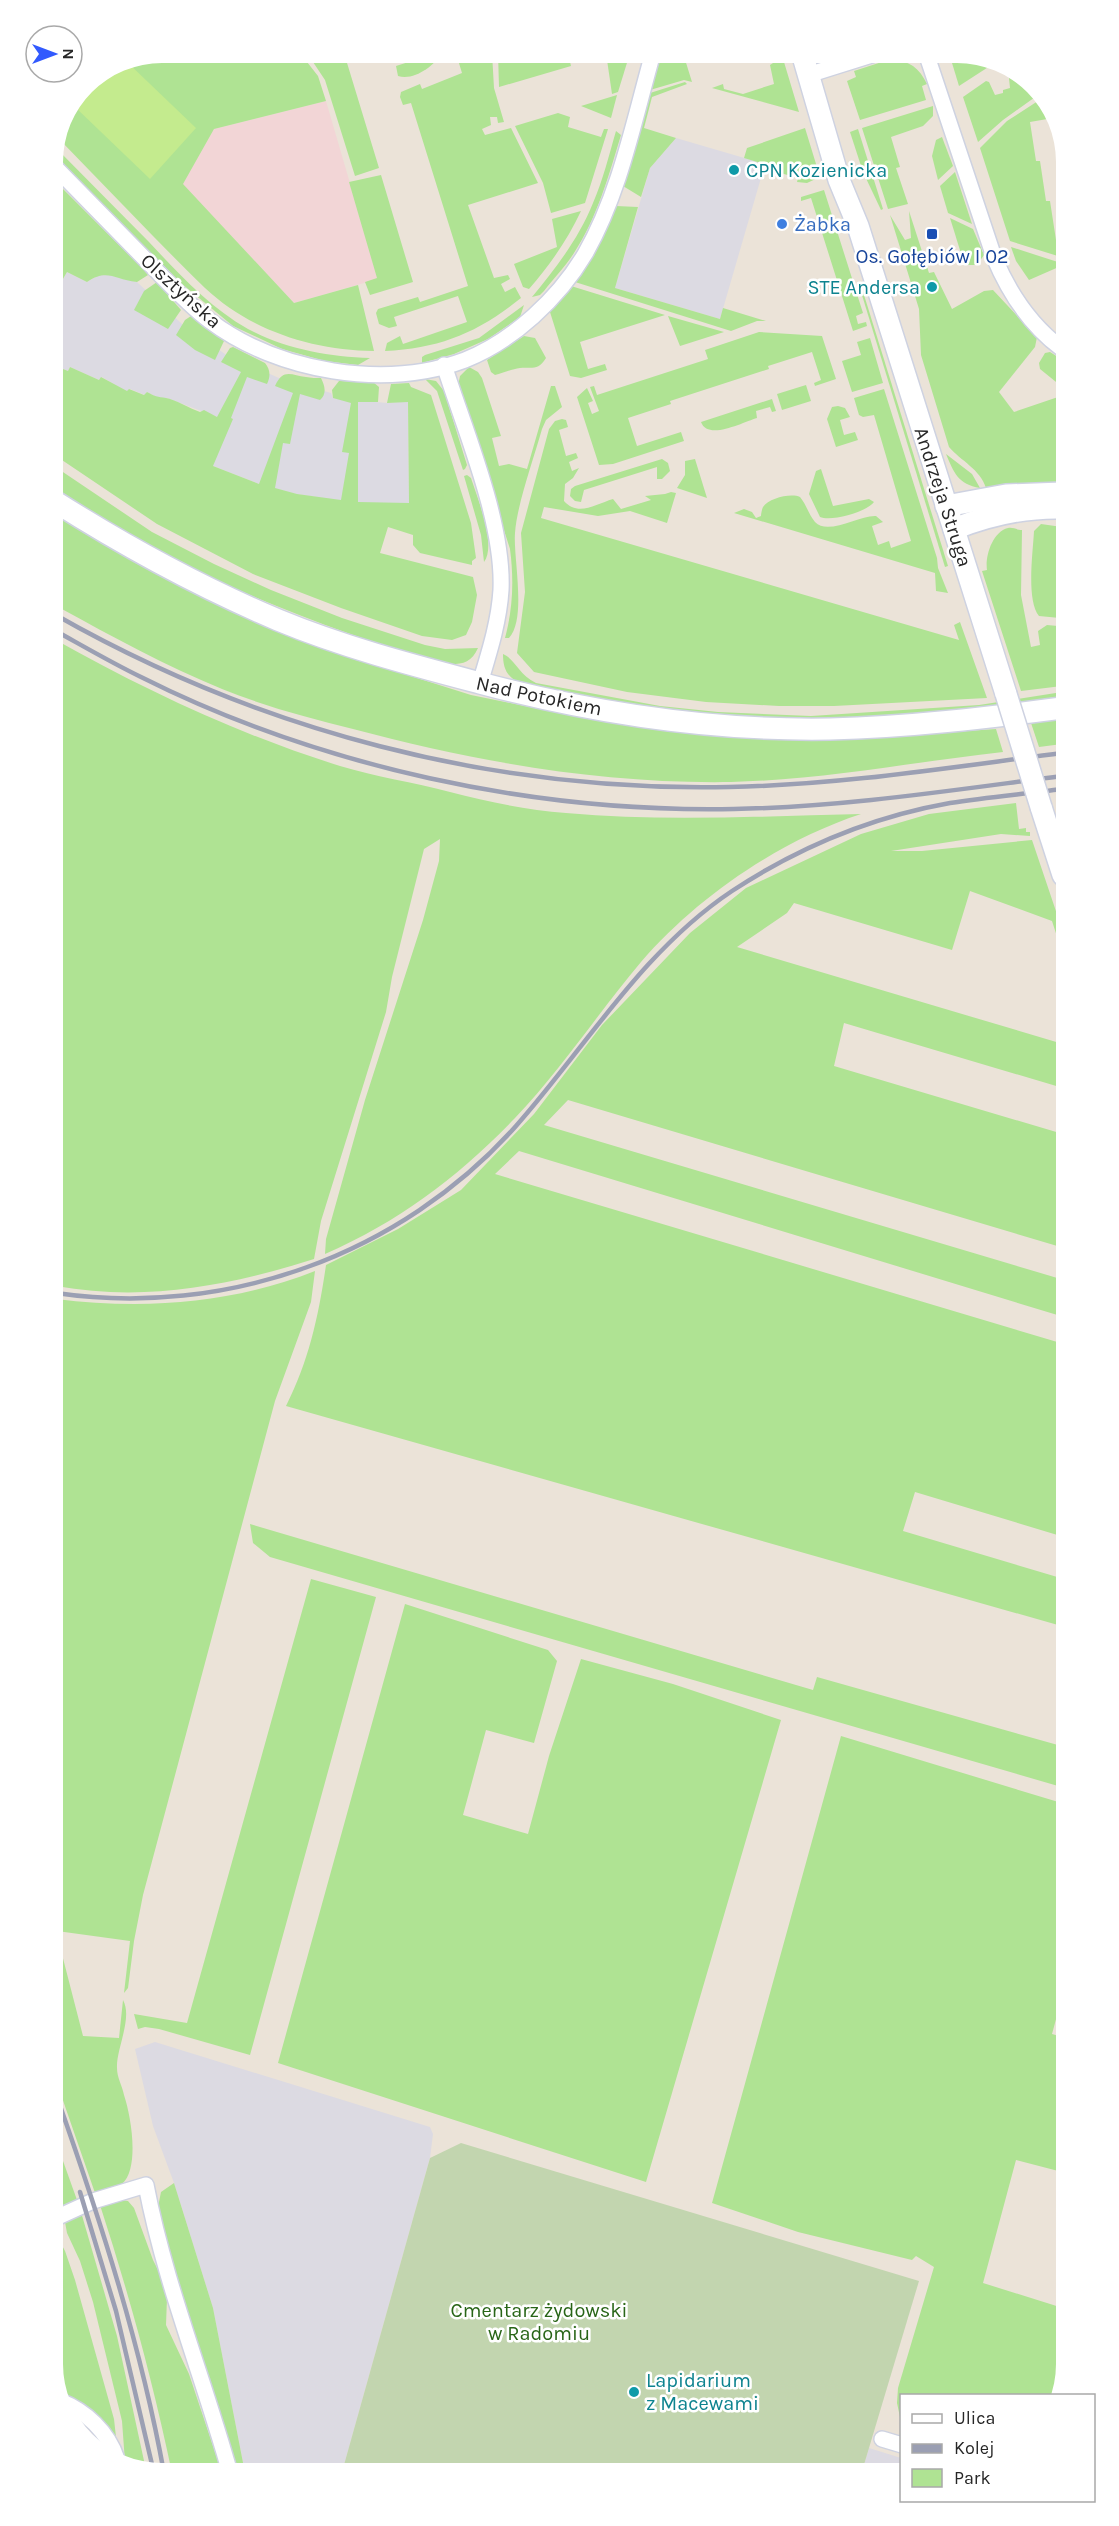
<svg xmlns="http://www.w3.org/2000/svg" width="1119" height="2526" viewBox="0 0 1119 2526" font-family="Karla,sans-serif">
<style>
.industrial{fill:#dcdae2}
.medical{fill:#f2d5d6}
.green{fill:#afe393}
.cemetery{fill:#c2d5af}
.pitch{fill:#c4eb8e}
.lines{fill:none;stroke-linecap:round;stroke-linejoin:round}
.street-casing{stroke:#ced2e1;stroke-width:18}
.secondary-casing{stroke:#ced2e1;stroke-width:24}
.street{stroke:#fff;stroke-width:15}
.secondary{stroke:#fff;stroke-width:21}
.rail{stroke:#9b9fb3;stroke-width:4.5}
.secondary-bridge-casing{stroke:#ced2e1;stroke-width:24;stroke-linecap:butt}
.secondary-bridge{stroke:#fff;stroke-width:21}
.culture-dot{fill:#0f9aa8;stroke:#fff;stroke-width:2}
.shop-dot{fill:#3f7fe0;stroke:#fff;stroke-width:2}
.transit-dot{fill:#1a4fb4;stroke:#fff;stroke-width:2}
.labels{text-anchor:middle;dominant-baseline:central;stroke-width:5;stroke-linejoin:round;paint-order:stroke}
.culture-label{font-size:20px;fill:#0d838f;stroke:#fff;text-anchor:start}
.shop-label{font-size:20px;fill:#366cbe;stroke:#fff;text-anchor:start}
.transit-label{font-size:20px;fill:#164399;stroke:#fff}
.street-label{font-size:20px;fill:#272727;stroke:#fff}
.park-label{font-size:20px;fill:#286517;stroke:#fff}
</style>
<rect width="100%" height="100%" fill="#ebe3d8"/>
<g class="industrial">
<path d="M676,138l89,26 -45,155 -105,-31 35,-120z"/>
<path d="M67,272l20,10 12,-7 7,-1 31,8 45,42 43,30 54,24 52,15 2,5 54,5 21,-2 1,103h-47l-66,-10 -37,-10 -46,-18 4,-49 -50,-19 -7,1 -13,-7 -2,3 -15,-6 -3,3 -25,-15 -3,3 -29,-13 -2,4 -15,-6v-69z"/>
<path d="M155,2042l275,85 3,7 -3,24 -88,314 -97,1 -32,-165 -39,-125 -21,-57 -18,-77z"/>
<path d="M869,2448l32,10v10h-38z"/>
</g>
<path class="medical" d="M326,101l52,178 -84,24 -112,-119 32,-55z"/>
<g class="green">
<path d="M162,53h138l18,23 8,25 -112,28 -31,55 111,119 64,-18 16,66c-62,-1 -123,-20 -169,-63 -18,-17 -35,-35 -52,-52 -31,-32 -62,-64 -93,-96l25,-56 36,-23z"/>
<path d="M307,53h37l35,115 -24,8 -30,-96z"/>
<path d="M437,53h5c-8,13 -28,28 -44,23l-2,-10z"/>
<path d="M445,53h47l2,35 10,34 -6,1 -1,-6h-7l1,8 -9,4 3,6 26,-7 27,55 -70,22 26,73 14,-3 2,4 -9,5 4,8 10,-5 6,11c-44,35 -80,50 -136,53l2,-8 13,-7 3,8 64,-22 -9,-26 -64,21 3,9 -8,2 -10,-4 -3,-11 2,-4 40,-12 2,5 48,-16 -57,-183 -8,2 -3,-8 1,-5 19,-8 2,5 40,-16 -4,-13 -12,3 -3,-7z"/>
<path d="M498,53h70l3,13 -72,21z"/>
<path d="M606,53h24l-12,39 -6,2z"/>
<path d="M661,53h22l9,29 -8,-2 -34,10z"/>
<path d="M949,53l22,2 22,9 -34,22z"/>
<path d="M888,60c20,-1 31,7 39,24l-5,2 4,14 -66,20 -13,-39 9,-4 -2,-6z"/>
<path d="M776,61l8,1 15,50 -87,-24 11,-4 1,5 19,5 31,-10 -4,-19z"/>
<path d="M1008,69l15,6 15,20 -35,25 -25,22 -15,-45 23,-16 3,1 6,13 8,-2v-3l7,-2z"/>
<path d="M685,82l2,2 -35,13 -8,31 32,10 -26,30 -9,29 -18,-11 27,-93z"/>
<path d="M617,95l-6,23 -30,-12z"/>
<path d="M1041,99l20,28v3l-6,1 -2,-13 -23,4 6,39h4l6,40h4l6,39h5v17l-51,-16 -30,-93 27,-27z"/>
<path d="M933,106v10l-10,10 -32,11 9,30 -4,1 12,36 -20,5 -26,-81z"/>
<path d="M558,113l12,4 -2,10 33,10 3,-8h4l-23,74 -34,10 -8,-30 -28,-57z"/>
<path d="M805,128l15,49 -13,6 -10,-1 1,-4 -21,-6 1,-2 -14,-3v-3l-20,-6 3,-10z"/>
<path d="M858,129l25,80 -2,1 -18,-38 -13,-40z"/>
<path d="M616,131l5,4c-12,40 -24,83 -47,118 -9,14 -20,25 -30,38l-4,4 -8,2c24,-29 47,-59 61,-94 10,-23 16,-48 23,-72z"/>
<path d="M942,137l11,29 -15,14 -6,-24 4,-16z"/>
<path d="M56,148c31,31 62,63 93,94 30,32 60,65 99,87 37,20 81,28 122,29l-12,7 -33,-4 -43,-12 -49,-23 -51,-42 -129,-130z"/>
<path d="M955,172l17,52 -24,-11 -8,-27z"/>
<path d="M381,175l32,107 -43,13 -5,-13 12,-4 -28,-96z"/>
<path d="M53,179l90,90 5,6 -11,7c-23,-2 -29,-14 -50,0l-20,-10 -14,24z"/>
<path d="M824,190l39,123 -7,3 2,8 8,-2 1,4 -14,5 -42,-133 -10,3v-4z"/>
<path d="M616,206l22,1 -23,81 105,31 3,-11 43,13h-9l-26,10 -156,-49c16,-24 32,-47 41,-76z"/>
<path d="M581,211c-13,28 -31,54 -52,78l-6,-2 -9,-23 43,-17 -5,-28z"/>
<path d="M909,211l20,62 5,-1 18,37 32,-18 9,-1 44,47 -2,10 -36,45 15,20 47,-16 1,91 -37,-3 -39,4c-6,-19 -25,-27 -37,-41l-28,-92 -2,-46 -29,-94 15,25 6,-2z"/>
<path d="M950,218l23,11 11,26 -7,10h-8l-5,-2z"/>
<path d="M1011,247l50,16v3l-32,14 -13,-19z"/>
<path d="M157,282l24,28 -13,19 -34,-19 10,-19z"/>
<path d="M858,282h2l88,284 -3,1z"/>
<path d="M571,286l94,29 -85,27 8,27 17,-5 2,6 -26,8 -11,-2 -20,-64z"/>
<path d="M524,305l-4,12 -32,22 -34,15 -32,9v-6l3,-2 54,-17z"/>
<path d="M191,316l33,25 -9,19 -20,-10 -19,-15 9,-15z"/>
<path d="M668,316l56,16 -44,14z"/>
<path d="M759,332l63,4 14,43 -21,7 -1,-3 7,-3 -9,-28 -44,14 1,3 -99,32 1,3 -43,14 9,28 44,-14 3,9 -71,23 -14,1 -22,-68 10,-9 6,13 -5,2 4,11 7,-3 -9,-24 4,-1 3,9 111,-36 -3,-9z"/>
<path d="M524,336l11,2 11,20c-8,13 -13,9 -26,10 -8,1 -17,5 -25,7l-4,-3 -4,-12z"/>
<path d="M870,338l13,45 -31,9 -10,-31 19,-6 -4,-13z"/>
<path d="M233,347l32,16c5,6 6,13 2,21l-20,-7 -16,41 2,1 -20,47 46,18 34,-91 -18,-7c8,-18 16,-11 31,-9 5,1 10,1 15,1 4,8 6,16 -1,22l-20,-6 -10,50 -7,-1 -8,45 22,6 44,6 8,-47 -7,-1 9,-49 -18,-5 -1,-8 7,-9 34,1 6,5 -1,15h-20v100l51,1 -1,-101 -21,1 4,-19 18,-1 2,4 20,8 40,128 5,35 -4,3v4l-52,-12 -7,-8v-10l-25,-8 -8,26 93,24 4,18 -5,27 -6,13 -14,5 -30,-4 -81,-28 -88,-34 -96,-50 -104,-70v-89l15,6 2,-4 29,13 2,-3 26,14 2,-2 15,6 3,-3c7,4 11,5 19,6 8,1 25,11 34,14l4,-2 13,7 24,-45 -20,-10 9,-14z"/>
<path d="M1050,352l11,7v27l-21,-17 -1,-6 6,-10z"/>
<path d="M469,367l9,5 4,6 19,58 -9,2 7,28 10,-2 18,5 24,-83h4l7,21 -16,13 -4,9c-8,29 -25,75 -27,104 -2,24 12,86 -6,105h-4c8,-30 9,-58 5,-89l-52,-163 2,-10z"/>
<path d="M425,379l11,2 8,10 23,74 -2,4 -2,1 -26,-79z"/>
<path d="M806,385l5,16 -29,9 -5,-16z"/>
<path d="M884,389l53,169 1,10 10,25 -12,-2 -1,-18 -201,-60 10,-4 8,3 4,6 5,-2c0,-2 1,-7 2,-9 6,-9 28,-14 37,-10 6,7 9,18 15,25 13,14 44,-7 61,-6l7,6 -11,4 6,19 11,-4 2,7 20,-7 -37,-126 -11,2 -4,-2 -5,-17z"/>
<path d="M772,399l4,12 -4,1 -2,-5 -14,4 1,7c-14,4 -49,23 -56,4z"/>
<path d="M838,406l7,2 5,9 -10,3 4,15 11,-3 3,8 -22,7 -9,-28 5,-12z"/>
<path d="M562,419l4,1 2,7 -9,3 7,26 10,-3 2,5 -9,4 3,9 7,-3 -6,10 -8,6 -1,17c14,16 32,3 49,-2l8,10 30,-9 -6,-4 20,-2 6,-2 5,1 -9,30 -37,-12 -32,5 -54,-9 -3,11 418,122 -5,-15 6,-3 27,76 -153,8h-55l-73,-4 -79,-10 -93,-20 -17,-19 8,-61 -4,-59 28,-104 6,-8z"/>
<path d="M946,454l26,20 8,14c-22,-4 -26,-15 -34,-34z"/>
<path d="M662,459l6,4 2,8 -8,8h-5v-12l-73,23 -3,12 -6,-1 -5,-5 1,-7 4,-3z"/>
<path d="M695,459l12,39 -30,-10 8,-13v-14z"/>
<path d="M54,466l98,66 62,32 57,26 71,28 83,27 20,4 33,-1c-7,16 -18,17 -35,16 -100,-30 -198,-67 -291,-115 -34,-17 -66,-39 -98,-58z"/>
<path d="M821,469l12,37 36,-7 5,3c-7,10 -43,20 -54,15l-11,-23 7,-23z"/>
<path d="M467,475l4,3c6,19 26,67 13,84l-3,-27 -17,-59z"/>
<path d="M54,510l229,123 45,17 143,45 117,24 58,7 247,10 103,-7 7,23c-90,10 -181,28 -272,30 -129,2 -254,-20 -378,-53 -44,-11 -89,-23 -131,-40 -56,-23 -109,-52 -162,-81l-6,-4z"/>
<path d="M1041,524l21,3v159l-41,5 -39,-120 5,-1c-2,-13 5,-38 21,-42 5,-1 9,2 14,2l-1,65 10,52 9,-2 -2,-14 9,-6 11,1 2,-8 -21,-2c-13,-16 -6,-64 -5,-85z"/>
<path d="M54,639c91,51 186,96 286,127 36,11 73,16 110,26 38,10 77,18 116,21 98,9 196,3 295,1 -82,27 -164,83 -220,148 -43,51 -80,108 -126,156 -57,59 -115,103 -190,136l1,-15 39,-139 58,-180 16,-59 1,-22 -16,10 -32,128 -6,35 -65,209 -7,38c-84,27 -170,43 -258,27z"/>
<path d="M503,654c12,5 15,20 33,29l124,23 58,6 93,4 168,-11 83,-13v4c-51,9 -102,14 -154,18 -67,5 -134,8 -200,1 -64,-7 -127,-19 -189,-32 -13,-7 -16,-16 -16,-29z"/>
<path d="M1062,716v28l-23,3 -8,-24z"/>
<path d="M1016,803l3,26 7,-1v4h4v4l-29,-2 -110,17h31l110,-11 31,92v23l-11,-34 -82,-30 -18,59 -158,-47 -7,10 -50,34 326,97v44l-219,-65 -10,43 229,68 1,114 -496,-148 -24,25 520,155v37l-545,-166 -24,23 569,170v193l-149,-45 -12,39 161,48 1,48 -779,-221c23,-45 33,-92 40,-141l72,-36 63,-39 73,-76 68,-89 88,-92 56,-45 115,-54 68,-20z"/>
<path d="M315,1271l-4,31 -36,99 -132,494 -9,46 -6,47 -4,5 6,-52 -73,-10 -1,-632c88,11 176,5 259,-28z"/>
<path d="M250,1524l563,166 4,-13 248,70v41l-795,-231 -17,-14z"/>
<path d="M311,1579l65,18 -126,458 -91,-26 -14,-2 -7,2 -4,-15 53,9z"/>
<path d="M405,1604l143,46 9,11 -23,82 -48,-13 -23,85 65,19 21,-78 32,-97 92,25 108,36 -135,462 -368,-119z"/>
<path d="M841,1736l224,68v182l-13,48 14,4v135l-50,-13 -33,123 83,26v55l-10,31 -154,1 -1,26 -4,-19 1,-15 36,-121 -18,-11 -4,4 -114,-28 -86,-29z"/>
<path d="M57,1935l26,101 36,2 4,-38c10,18 -7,49 -6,68 0,10 5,17 7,27 7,21 16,73 -2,89 -7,6 -18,7 -27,9l-37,-107z"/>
<path d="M58,2147l19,53 -19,7z"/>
<path d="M174,2183l39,125 32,165h-9l-49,-151 -13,-55 -8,-17 -8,-43 3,-15z"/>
<path d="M121,2200l7,1 6,7 19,52 10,20 4,18 -1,27 23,49 33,99h-50c-19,-91 -43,-179 -72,-268z"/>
<path d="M81,2212l36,124 29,134 -21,-8 -3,-41 -29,-119 -13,-41 -13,-28 -2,-11z"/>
<path d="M58,2238l7,13 10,29 39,139 2,18c-16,-20 -32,-37 -58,-45z"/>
</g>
<path class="cemetery" d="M461,2143l458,138 -56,187 -521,4 88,-314z"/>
<path class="pitch" d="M125,60l71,68 -46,51 -75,-72 10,-23z"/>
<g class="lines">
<g class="street-casing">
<g id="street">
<path d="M926,53l68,204c15,36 35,67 67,91"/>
<path d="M808,75l70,-22"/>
<path d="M53,165c30,31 61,62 92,94 21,21 41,44 65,62 68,51 175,69 255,39 48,-19 94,-62 120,-106 35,-61 49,-134 68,-201"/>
<path d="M444,365c21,66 60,157 57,225 -2,32 -12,63 -21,93"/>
<path d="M58,2217l35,-16 53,-16c19,99 57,191 84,288"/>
<path d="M60,2401c26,10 48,31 57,58"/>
<path d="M882,2439l20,6"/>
</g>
</g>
<g class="secondary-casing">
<g id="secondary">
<path d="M802,53l37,127 19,46 148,468"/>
<path d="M54,501c71,45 146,86 224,119 65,27 134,45 202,63 113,30 232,48 350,46 79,-2 155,-11 232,-21"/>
<path d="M946,506l60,-11 56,-2"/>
<path d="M954,529c35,-14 69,-22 108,-21"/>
<path d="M1041,807l22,68"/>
</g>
</g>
<use href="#street" class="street"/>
<use href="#secondary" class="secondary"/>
<g class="rail">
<path d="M54,614c205,117 439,178 675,173 112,-2 223,-20 333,-34"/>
<path d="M54,630c29,16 58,33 87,47 179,90 393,136 593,132 110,-2 219,-19 328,-33"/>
<path d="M56,1293c170,25 345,-38 460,-167 70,-79 126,-175 216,-235 67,-44 139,-74 218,-88 37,-6 75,-9 112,-14"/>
<path d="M58,2100c43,122 83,246 106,373"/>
<path d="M80,2192l36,119 38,162"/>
</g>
<g class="secondary-bridge-casing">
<path id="secondary-bridge" d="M1006,694l35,113"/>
</g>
<use href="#secondary-bridge" class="secondary-bridge"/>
</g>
<g class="culture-dot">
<circle cx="734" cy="170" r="6"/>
<circle cx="932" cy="287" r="6"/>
<circle cx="634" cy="2392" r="6"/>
</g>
<circle class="shop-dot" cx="782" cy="224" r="6"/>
<rect class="transit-dot" x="926" y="228" width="12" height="12" rx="3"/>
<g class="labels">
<g class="culture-label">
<text x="746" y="170">CPN Kozienicka</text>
<text x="920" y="287" text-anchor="end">STE Andersa</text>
<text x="646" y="2380">Lapidarium<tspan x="646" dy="23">z Macewami</tspan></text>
</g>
<g class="shop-label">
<text x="794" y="224">Żabka</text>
</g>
<g class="transit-label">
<text x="932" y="256">Os. Gołębiów I 02</text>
</g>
<g class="street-label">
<text transform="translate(181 291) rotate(42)">Olsztyńska</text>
<text transform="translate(943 497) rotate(72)">Andrzeja Struga</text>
<text transform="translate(539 696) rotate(12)">Nad Potokiem</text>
</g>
<g class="park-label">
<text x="539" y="2310">Cmentarz żydowski<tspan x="539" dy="23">w Radomiu</tspan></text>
</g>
</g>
<path d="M0 0H1119V2526H0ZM162 63H957A99 99 0 0 1 1056 162V2364A99 99 0 0 1 957 2463H162A99 99 0 0 1 63 2364V162A99 99 0 0 1 162 63Z" fill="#fff" fill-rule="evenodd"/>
<rect x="900" y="2394" width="195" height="108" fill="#ffffff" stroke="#a9a9a9" stroke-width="1.5"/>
<rect x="912" y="2414" width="30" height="9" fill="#ffffff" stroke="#a9a9a9" stroke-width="1.5"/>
<text x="954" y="2424" font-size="18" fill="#272727">Ulica</text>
<rect x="912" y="2444" width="30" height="9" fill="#9b9fb3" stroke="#a9a9a9" stroke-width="1.5"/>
<text x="954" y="2454" font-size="18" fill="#272727">Kolej</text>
<rect x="912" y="2469" width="30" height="18" fill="#afe393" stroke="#a9a9a9" stroke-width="1.5"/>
<text x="954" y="2484" font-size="18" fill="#272727">Park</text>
<g transform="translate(54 54) rotate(90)"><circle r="28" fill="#ffffff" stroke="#a9a9a9" stroke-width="1.5"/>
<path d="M0-4.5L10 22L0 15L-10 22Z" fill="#325afe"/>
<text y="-9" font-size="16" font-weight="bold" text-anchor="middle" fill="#272727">N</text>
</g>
</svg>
